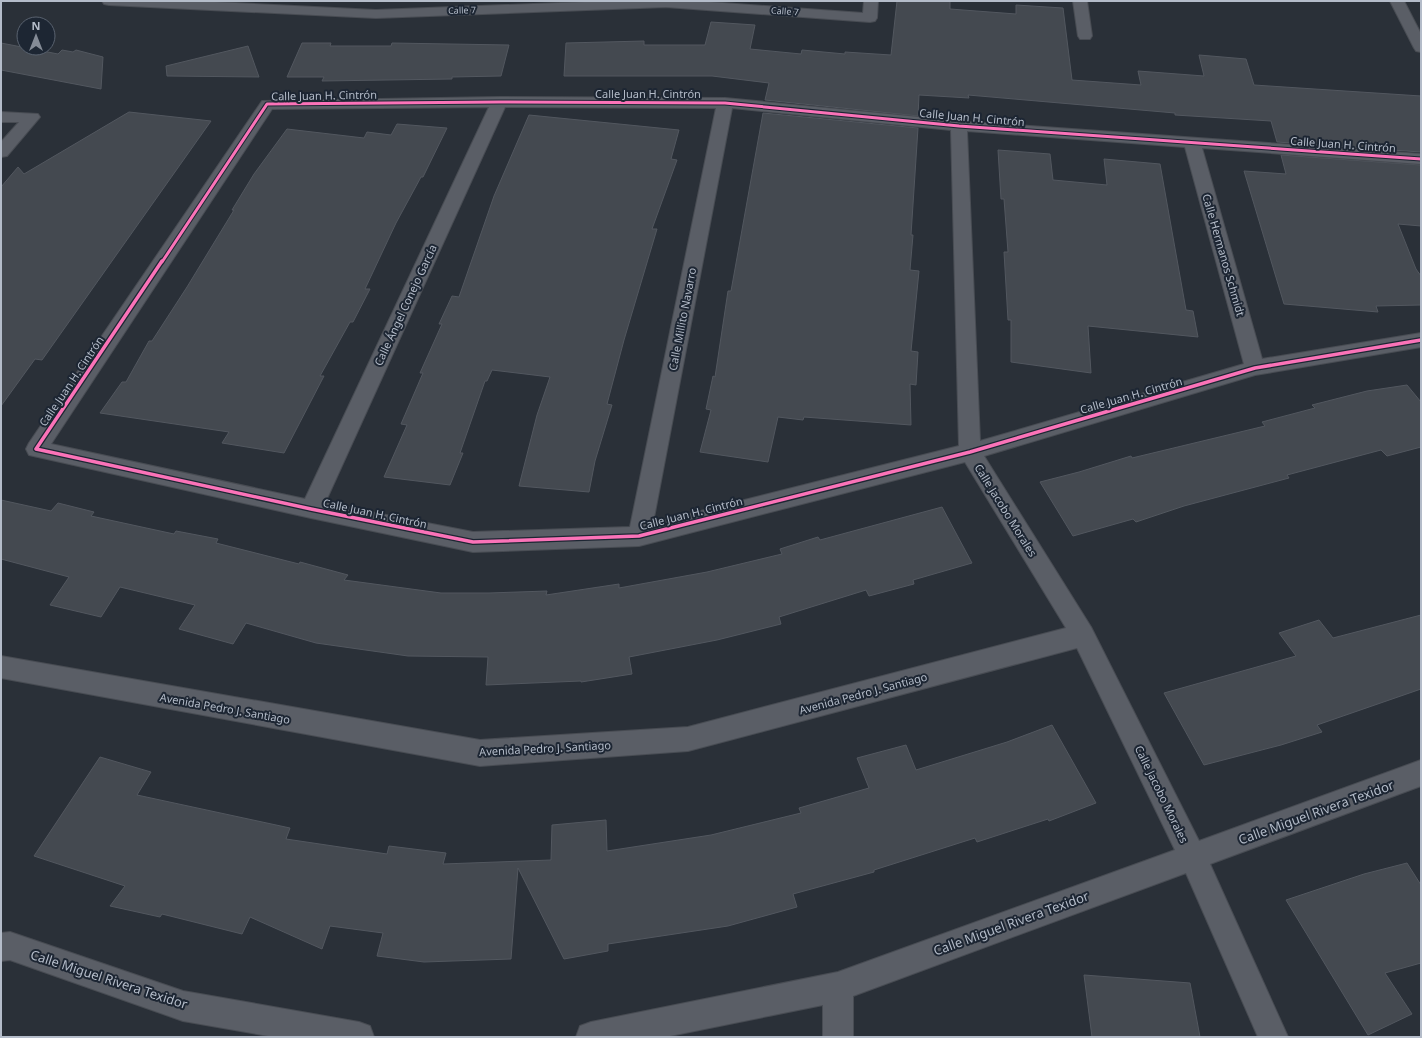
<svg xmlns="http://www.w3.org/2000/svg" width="1422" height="1038" viewBox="0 0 1422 1038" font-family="'Noto Sans',sans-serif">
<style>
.building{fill:#444950;stroke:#52575f}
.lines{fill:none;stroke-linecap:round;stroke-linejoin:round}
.minor-casing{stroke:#484c53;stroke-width:2}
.minor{fill:#5a5e66;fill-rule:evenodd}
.cycleway-far1-casing{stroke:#1d2633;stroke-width:5}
.cycleway-casing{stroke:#1d2633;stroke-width:6}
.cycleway-far1{stroke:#fb73b8;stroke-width:3}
.cycleway{stroke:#fb73b8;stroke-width:3.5}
.labels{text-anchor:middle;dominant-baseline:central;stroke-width:4;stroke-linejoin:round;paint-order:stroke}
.far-street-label{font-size:9px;fill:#b4bcc9;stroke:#1d2633}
.street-label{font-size:11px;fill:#b4bcc9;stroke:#1d2633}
.near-street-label{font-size:13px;fill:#b4bcc9;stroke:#1d2633}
</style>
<rect width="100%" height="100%" fill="#2a3038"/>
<g class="building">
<path d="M897,1h53v8l66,5v-9l47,3 9,72 69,5 -3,-14 66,5 -5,-21 47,4 8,26 167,11v56l-144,-10 -6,-21 -96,-6v-2l-207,-18 1,3 -50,-3 -1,21 -153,-16 4,-17 -57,-7h-148l2,-33 78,-2v4h61l6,-23 44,3 -5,24 51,5 1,-4 43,4v-2l46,3z"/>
<path d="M1,43l57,11 4,-4 11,2 3,-2 27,7 -2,32 -100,-19z"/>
<path d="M302,43h29l-1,3h61l1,-3 117,2 -8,31 -49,1v2l-130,2 2,-4h-37z"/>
<path d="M248,46l11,31 -92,-1 -1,-10z"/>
<path d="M129,112l82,9 -169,239 -7,-1 -34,47v-219l17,-20 6,7z"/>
<path d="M763,113l155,15 -7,107h2l-3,35 9,1 -8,80 7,1 -2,33 -6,-1 1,41 -107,-8 -1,3 -25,-3 -10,45 -68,-10 11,-42 -5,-1 7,-33 2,1 13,-86h3z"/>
<path d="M529,115l150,15 -8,29 6,1 -25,69h5l-33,111 -17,64 5,1 -17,56 -6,31 -70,-6 18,-71 13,-38 -58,-7 -5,11h-2l-25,72h3l-13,32 -66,-8 23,-52 -6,-1 22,-51h-3l22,-49h-3l13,-28 7,1 35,-101z"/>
<path d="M397,124l50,4 -24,49h-2l-25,46 -31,66h5l-17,33h-3l-30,54h4l-40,77 -62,-10 7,-11 -129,-19 22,-31h4l23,-41h3l35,-54 47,-77h-2l22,-36 33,-45 77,9 3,-6 24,3z"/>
<path d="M998,150l52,4 3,26 54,5 -3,-26 56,5 26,146 7,1 5,26 -110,-11 3,47 -80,-11v-42h-3l-4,-68h4l-4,-53h-3z"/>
<path d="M1281,155l140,10v61l-23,-2 18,45 5,7v29l-45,1 2,6 -94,-8 -40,-133 42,3z"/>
<path d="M1407,385l14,17v45l-34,9 -6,-6 -94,25 2,3 -105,28 -48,16 -3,-3 -60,17 -33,-54 39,-10 52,-16 1,2 133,-32 -3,-4 53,-14 -3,-3 55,-14z"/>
<path d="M1,500l50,11 7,-8 36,9 -3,4 83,18 2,-3 42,8 -2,4 83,21 1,-2 48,13 -4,5 97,13h48l58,-2 -1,4 73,-11v4l88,-16 75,-18 -2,-5 38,-12 2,3 122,-33 30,56 -59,17 1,4 -45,12 -3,-6 -87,27 2,7 -64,16 -88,17 3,17 -51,8v-1l-95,4 2,-28 -80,-1 -92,-13 -70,-20 -13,21 -54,-15 16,-24 -75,-18 -19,30 -51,-12 19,-28 -68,-18z"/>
<path d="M1421,615v74l-104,36 5,7 -41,13 -77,20 -40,-72 132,-37 -17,-23 40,-13 14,18z"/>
<path d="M1052,725l44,78 -47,18 -1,-2 -71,23 -2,-4 -101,32v2l-81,22 4,13 -69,19 -120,18v7l-44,8 -46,-91 -7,91 -87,3 -47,-6 6,-23 -53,-7 -8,23 -72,-32 -8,17 -80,-20 -2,3 -50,-11 15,-20 -91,-30 66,-99 51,15 -14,23 153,33 -4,11 101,15 2,-8 57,7 -3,11 108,-4 1,-35 54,-5 1,31 104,-16 90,-22 -2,-5 70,-20 -12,-30 49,-13 10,25 91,-28z"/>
<path d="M1407,863l14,22v78l-36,10 27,41 -44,21 -82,-135 78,-26z"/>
<path d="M1084,975l106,8 10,54h-108z"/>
</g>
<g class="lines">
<g class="minor-casing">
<g id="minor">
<path d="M102,1h93l181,9 233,-9h87l167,12 1,-12h14l-1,17 -2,3 -5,1 -204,-15 -290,11 -267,-13 -5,-1z"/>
<path d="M1073,1h14l5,35 -2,3h-10l-2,-3z"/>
<path d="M1390,1h14l17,33v18l-5,-1 -2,-3z"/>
<path d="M499,97l226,1 234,23 462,33v10l-219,-16 60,211 159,-26v14l-166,28 -271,81 107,171 108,214 222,-81v26l-211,78 78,173h-30l-72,-164 -333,123v41h-30v-32l-158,32h-89l4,-11 11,-4 247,-50 337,-122 -98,-202 -389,103 -208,15 -479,-88v-22l479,84 208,-13 378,-99 -101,-166 -326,84 -166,6 -162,-34 -282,-63 -3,-6 3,-6 233,-342zM489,107l-184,392 -254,-55 221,-335zM505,107l211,1 -86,419 -157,5 -148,-29zM732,108l219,22 8,316 -306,77zM967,131l218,16 59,217 -264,77z"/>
<path d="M1,112l37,2 2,3 -33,39 -6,1v-15l18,-20h-18z"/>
<path d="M10,932l173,59 176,31 11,4 4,11h-100l-91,-16 -173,-61 -9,1v-28z"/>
</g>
</g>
<use href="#minor" class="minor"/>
<g class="cycleway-far1-casing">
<path id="cycleway-far1" d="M162,262l105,-158 232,-2 226,1 234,23 462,33"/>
</g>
<g class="cycleway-casing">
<path id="cycleway" d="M162,261l-126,188 275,60 162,33 166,-6 331,-84 285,-84 166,-28"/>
</g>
<use href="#cycleway-far1" class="cycleway-far1"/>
<use href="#cycleway" class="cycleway"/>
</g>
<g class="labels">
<g class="far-street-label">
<text transform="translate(462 10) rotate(-2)">Calle 7</text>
<text transform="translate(785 11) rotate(4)">Calle 7</text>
</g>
<g class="street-label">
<text x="648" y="93">Calle Juan H. Cintrón</text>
<text transform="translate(324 95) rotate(-1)">Calle Juan H. Cintrón</text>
<text transform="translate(972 117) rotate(5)">Calle Juan H. Cintrón</text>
<text transform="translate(1343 144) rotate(4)">Calle Juan H. Cintrón</text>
<text transform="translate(1224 255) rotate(74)">Calle Hermanos Schmidt</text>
<text transform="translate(405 305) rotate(-65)">Calle Ángel Conejo García</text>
<text transform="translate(682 319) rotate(-79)">Calle Millito Navarro</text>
<text transform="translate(71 381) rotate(-56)">Calle Juan H. Cintrón</text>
<text transform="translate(1131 395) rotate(-16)">Calle Juan H. Cintrón</text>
<text transform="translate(1006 510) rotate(58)">Calle Jacobo Morales</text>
<text transform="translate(375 513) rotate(12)">Calle Juan H. Cintrón</text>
<text transform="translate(691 513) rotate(-14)">Calle Juan H. Cintrón</text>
<text transform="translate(863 693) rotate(-15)">Avenida Pedro J. Santiago</text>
<text transform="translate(225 708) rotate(10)">Avenida Pedro J. Santiago</text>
<text transform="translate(545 748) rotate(-3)">Avenida Pedro J. Santiago</text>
<text transform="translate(1162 794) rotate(64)">Calle Jacobo Morales</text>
</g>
<g class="near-street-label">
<text transform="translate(1316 812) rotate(-20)">Calle Miguel Rivera Texidor</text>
<text transform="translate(1011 923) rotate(-20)">Calle Miguel Rivera Texidor</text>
<text transform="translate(109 979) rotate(18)">Calle Miguel Rivera Texidor</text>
</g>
</g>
<rect width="1422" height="1038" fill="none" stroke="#b4bcc9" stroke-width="4"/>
<g transform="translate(36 36)"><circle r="19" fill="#1d2633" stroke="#59626f"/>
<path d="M0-3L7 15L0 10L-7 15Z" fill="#848b96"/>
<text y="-6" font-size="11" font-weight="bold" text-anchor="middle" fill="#b4bcc9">N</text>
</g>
</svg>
